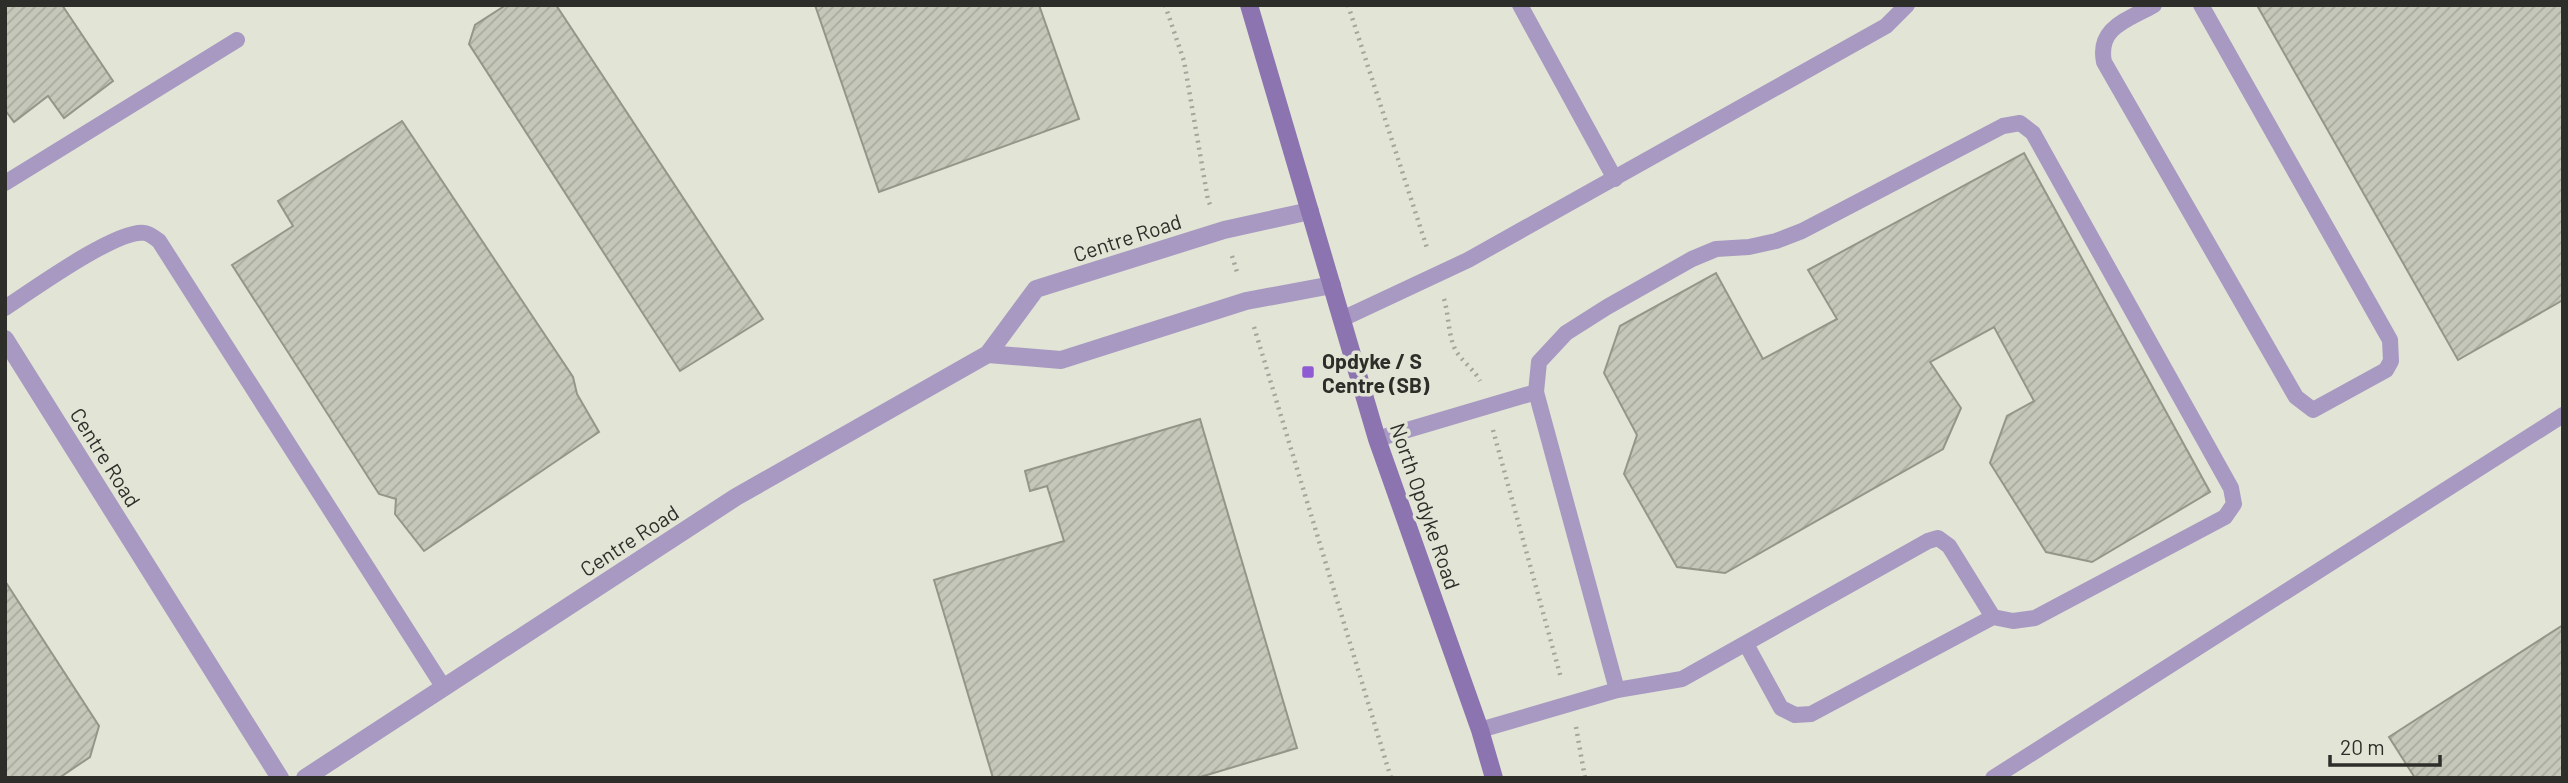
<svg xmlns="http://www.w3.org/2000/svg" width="2568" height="783" viewBox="0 0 2568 783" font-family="Barlow,sans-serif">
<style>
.building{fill:url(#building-hatch);stroke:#949688;stroke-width:2}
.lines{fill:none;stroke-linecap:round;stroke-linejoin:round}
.path{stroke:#a4a69b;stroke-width:4.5;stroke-dasharray:2 5;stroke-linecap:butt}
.service{stroke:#a799c1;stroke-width:16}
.minor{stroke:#a799c1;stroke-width:18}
.secondary{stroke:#8b74af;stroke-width:18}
.poi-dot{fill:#8f5bd3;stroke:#e2e4d6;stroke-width:2.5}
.labels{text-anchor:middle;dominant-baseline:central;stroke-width:7;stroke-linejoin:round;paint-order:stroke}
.street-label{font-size:21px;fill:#2d2e29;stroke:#e2e4d6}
.poi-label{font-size:21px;font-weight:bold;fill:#2d2e29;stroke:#e2e4d6;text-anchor:start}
</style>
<defs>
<pattern id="building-hatch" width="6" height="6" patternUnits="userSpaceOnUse" patternTransform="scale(1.75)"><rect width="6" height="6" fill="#c5c7b9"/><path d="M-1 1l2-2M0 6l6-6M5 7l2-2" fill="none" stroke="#aaab9f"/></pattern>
</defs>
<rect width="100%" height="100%" fill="#e2e4d6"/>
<g class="building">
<path d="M5,5h57l51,76 -49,37 -16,-22 -34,26 -9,-12z"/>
<path d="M506,5h50l207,314 -83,52 -211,-327 6,-19z"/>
<path d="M815,5h224l40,114 -200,73z"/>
<path d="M2261,5h302v295l-105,60 -200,-353z"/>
<path d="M402,121l171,256 4,17 22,38 -175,119 -29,-37 1,-15 -17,-5 -147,-229 61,-39 -15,-25z"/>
<path d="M2024,153l186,339 -118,70 -46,-10 -56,-89 17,-47 27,-15 -40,-74 -64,35 31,46 -18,41 -218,124 -48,-6 -53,-93 13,-39 -33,-62 16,-47 96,-53 47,86 74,-40 -29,-49z"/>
<path d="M1200,419l97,329 -100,30h-204l-59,-198 130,-39 -17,-55 -17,5 -5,-20z"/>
<path d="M5,581l94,145 -9,31 -31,21h-54z"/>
<path d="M2563,625v153h-148l-26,-41z"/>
</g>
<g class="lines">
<g class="path">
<path d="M1165,5l19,56 24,139 3,7"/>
<path d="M1348,5l80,246"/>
<path d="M1232,256l6,19"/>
<path d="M1444,299c5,17 4,35 11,50 6,12 19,20 25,32"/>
<path d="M1254,327l137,451"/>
<path d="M1493,430l68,248"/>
<path d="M1576,727l9,51"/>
</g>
<g class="service">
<path d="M1520,5l95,174"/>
<path d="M2154,5c-26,15 -57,22 -50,57l192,335 17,13 73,-40 5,-9 -1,-21 -189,-335"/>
<path d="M5,183l232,-143"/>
<path d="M5,308c26,-17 113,-80 140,-75 5,1 10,5 14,8l285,447"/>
<path d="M1342,319l126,-59 418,-234 21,-21"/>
<path d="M1536,392l81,298"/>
<path d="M1377,439l159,-47 3,-30 27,-29 41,-26 85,-48 24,-10 33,-2 27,-6 26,-10 201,-105 17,-3 13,10 198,355 3,16 -9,13 -190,101 -22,3 -20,-4 -44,-71 -11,-8 -10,3 -246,138 -65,11 -137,40"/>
<path d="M1746,644l35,64 14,7 16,-1 182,-97"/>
<path d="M1993,778l570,-363"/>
</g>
<g class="minor">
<path d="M5,339l275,439"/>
<path d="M988,354l73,6 185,-59 86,-16"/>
<path d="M305,778l431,-281 252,-143 48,-65 188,-59 86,-19"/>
</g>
<path class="secondary" d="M1249,5l128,434 103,291 14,48"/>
</g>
<rect class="poi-dot" x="1301" y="365" width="14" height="14" rx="3.5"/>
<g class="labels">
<g class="street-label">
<text transform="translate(1127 237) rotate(-18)">Centre Road</text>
<text transform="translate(106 457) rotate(58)">Centre Road</text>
<text transform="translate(1426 506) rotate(71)">North Opdyke Road</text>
<text transform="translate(629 540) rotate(-33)">Centre Road</text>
</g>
<g class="poi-label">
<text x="1322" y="360">Opdyke / S<tspan x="1322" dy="24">Centre (SB)</tspan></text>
</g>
</g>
<rect width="2568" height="783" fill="none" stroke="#2d2e29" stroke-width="14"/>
<path d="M2330 755v10h110v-10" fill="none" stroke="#2d2e29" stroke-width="3.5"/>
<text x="2340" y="755" font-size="21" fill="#2d2e29" stroke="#e2e4d6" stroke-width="5" paint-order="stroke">20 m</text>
</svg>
